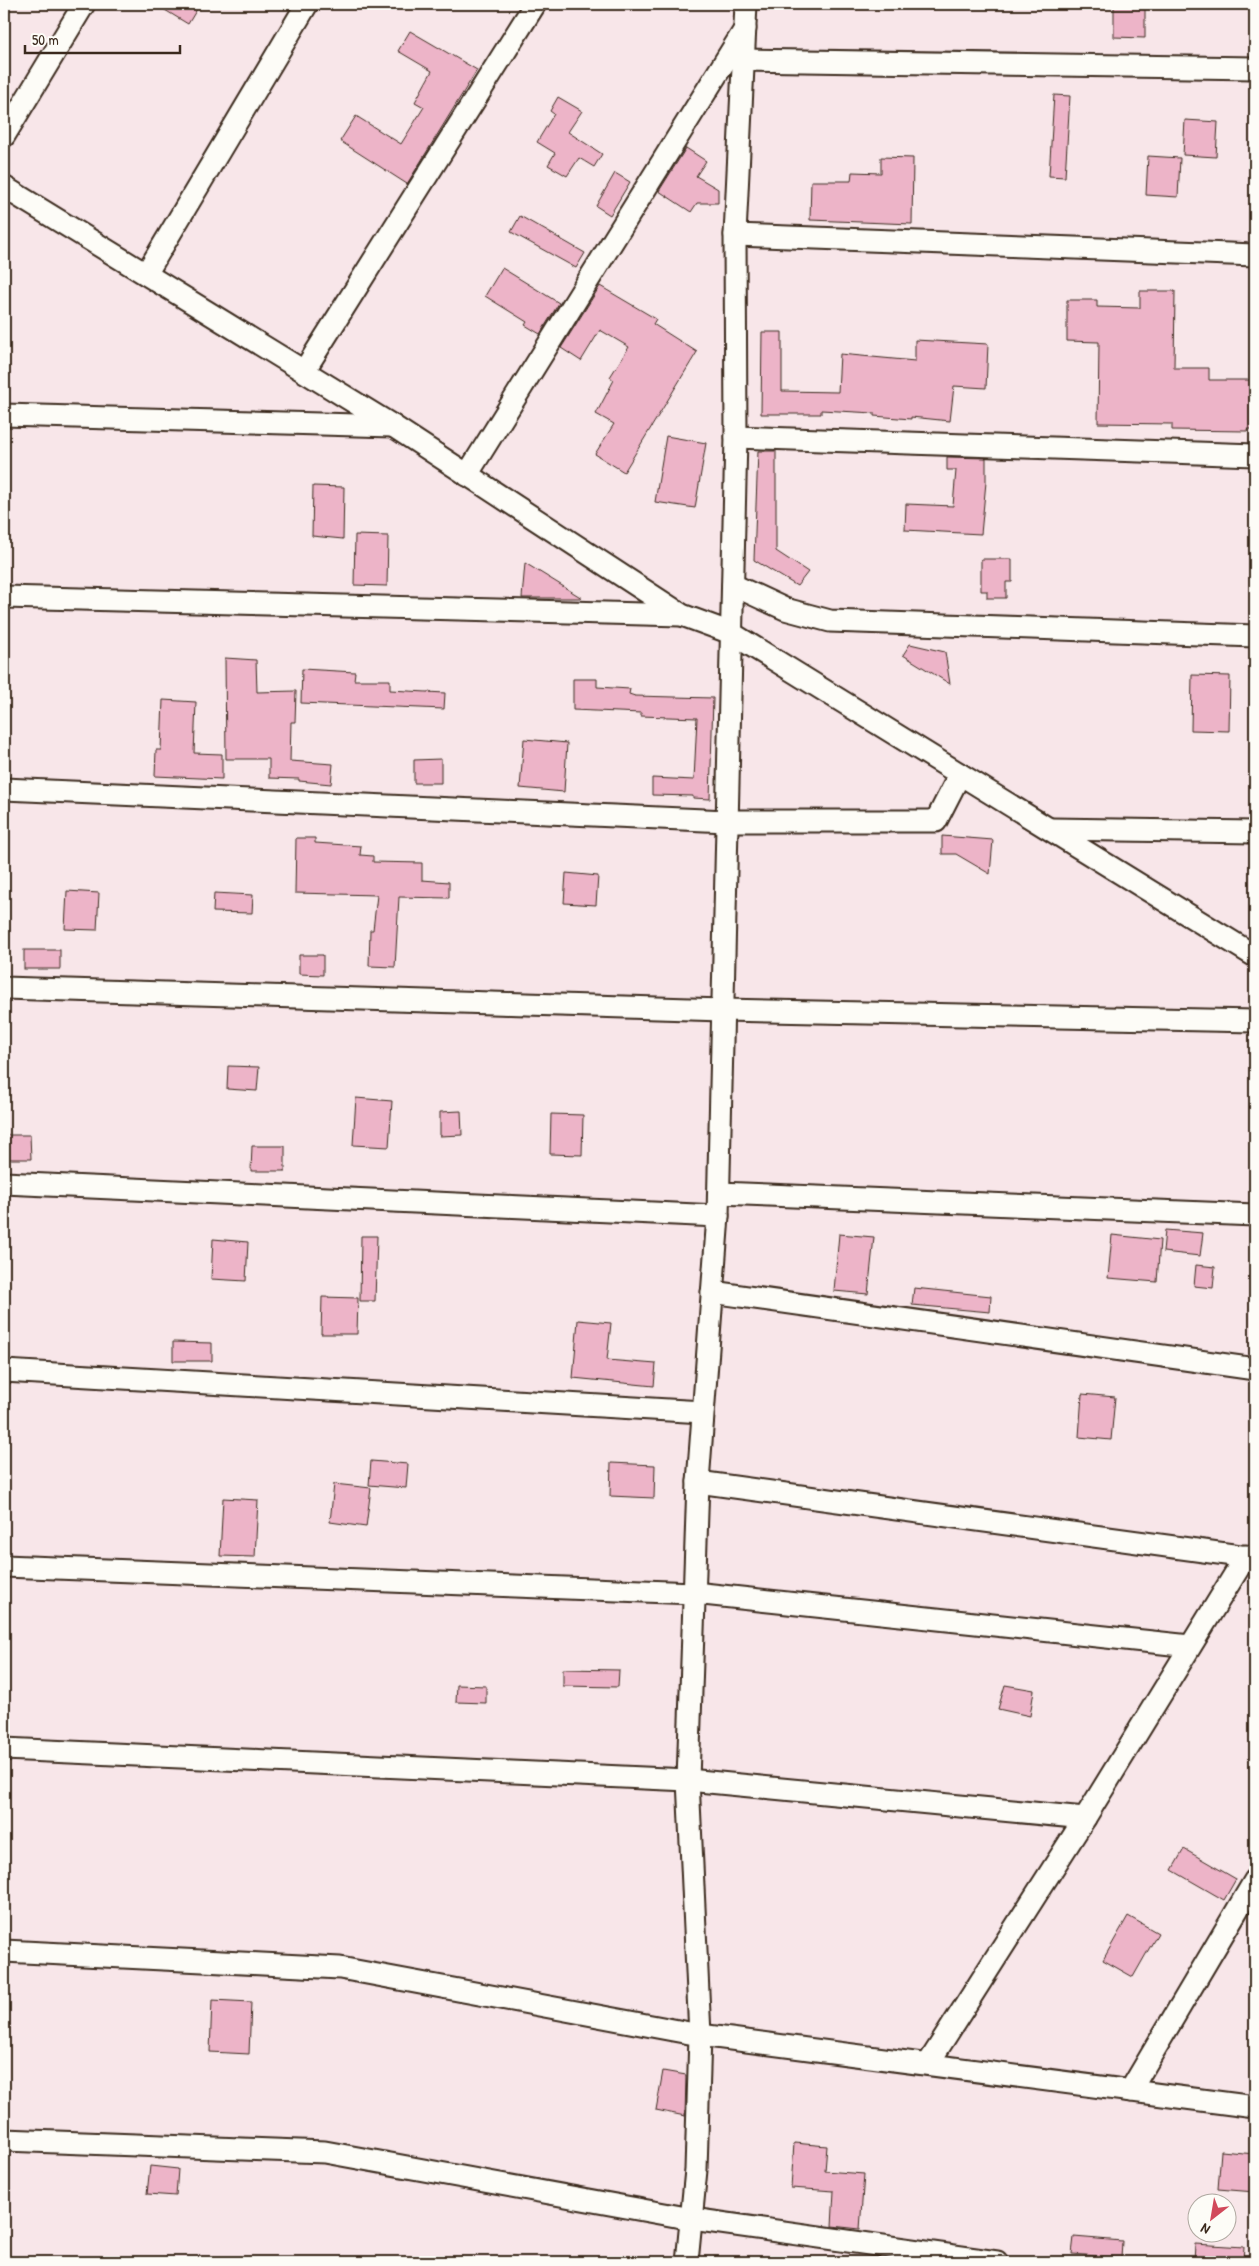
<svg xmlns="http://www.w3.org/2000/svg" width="1259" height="2266" viewBox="0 0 1259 2266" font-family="'Patrick Hand',sans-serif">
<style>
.building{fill:#edb4c8;stroke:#3b2a1e}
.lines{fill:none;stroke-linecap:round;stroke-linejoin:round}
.minor-casing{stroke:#3b2a1e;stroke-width:25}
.minor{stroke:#fdfcf7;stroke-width:21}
</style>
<rect width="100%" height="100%" fill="#f8e6e9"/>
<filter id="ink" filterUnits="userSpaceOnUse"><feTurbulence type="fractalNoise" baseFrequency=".02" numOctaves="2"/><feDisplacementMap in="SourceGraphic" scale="10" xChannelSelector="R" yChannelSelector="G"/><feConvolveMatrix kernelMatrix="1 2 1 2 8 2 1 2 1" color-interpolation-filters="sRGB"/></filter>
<g filter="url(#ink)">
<g class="building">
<path d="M155,4h45l-12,20z"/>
<path d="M1114,4h31v34l-31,-1z"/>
<path d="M410,31l67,39 -70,114 -67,-43 16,-25 45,28 23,-37 -9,-5 17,-31 -34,-20z"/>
<path d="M1054,95l16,1 -5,81 -16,-1z"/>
<path d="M558,97l24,14 -14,21 34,22 -8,13 -15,-9 -12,18 -19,-11 7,-12 -18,-11 17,-28 -4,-3z"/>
<path d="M1185,120l33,2 -2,35 -33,-2z"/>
<path d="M686,148l20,13 -10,15 22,13v14h-21l-6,9 -32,-21z"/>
<path d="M1148,156l32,2 -2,39 -32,-2z"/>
<path d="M881,157l32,1 -1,66 -102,-4 1,-39h40l1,-9 29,1z"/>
<path d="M615,173l15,9 -20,33 -14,-9z"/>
<path d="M520,216l65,37 -9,15 -65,-36z"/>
<path d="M502,268l57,35 -19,31 -15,-9 2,-3 -42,-26z"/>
<path d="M600,286l56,33 -3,5 44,28 -73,120 -29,-18 19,-30 -18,-10 18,-34 -4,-3 19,-30 -29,-17 -19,31 -20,-13z"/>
<path d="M1140,291h35l-1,77h35v12h46v49h-8v2l-75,-1v-6l-74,-1 1,-81 -32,-1v-41h30v7l43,1z"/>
<path d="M762,332h20v59l56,1 2,-38 75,7v-21l73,4 -2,44 -32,-2 -4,35 -39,-4v2l-37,-3v-3l-53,-3v4h-60z"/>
<path d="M666,436l40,7 -11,65 -40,-6z"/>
<path d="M758,451h18v100l32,21 -11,14 -43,-26z"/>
<path d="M947,457l39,1v24l-5,52 -76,-4 1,-26 47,2 3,-36h-9z"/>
<path d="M313,486l31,1 -1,52 -31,-3z"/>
<path d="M355,535l33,1 -1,50 -33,-1z"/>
<path d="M981,559h31v23h-6v16h-19v-7h-6z"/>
<path d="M525,563l57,35h-60z"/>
<path d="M910,644l35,8 5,32 -47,-29z"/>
<path d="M225,658l31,2 1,32 39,-1 -1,31h-4l-1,39 43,3 -2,20 -32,-3v-2l-30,-1v-19h-43z"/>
<path d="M302,669l53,3 -1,8h36v10l55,3 -1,16 -143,-6z"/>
<path d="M1192,675l38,1 -1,55 -38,-1z"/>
<path d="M573,679h24v8l33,2 -1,5 6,2 78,2 -3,101 -17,-1v-2l-41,-1v-17l42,2 3,-62 -56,-2v-3l-68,-3z"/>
<path d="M163,700l33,2 -2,51 28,1v25l-67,-3 1,-26h5z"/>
<path d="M524,739l43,4 -3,49 -44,-4z"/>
<path d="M441,759v24h-27v-23z"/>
<path d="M942,836l51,4 -3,34 -34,-20h-14z"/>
<path d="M296,838h19v5l46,3 -1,9 13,1v6l49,1v17l27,2v16l-50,-1 -4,70 -26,-1 1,-36h3l4,-35 -82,-2z"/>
<path d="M566,873l32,3 -2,29 -32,-2z"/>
<path d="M67,891l32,2 -2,37 -32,-1z"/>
<path d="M214,893l39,2 -1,18 -39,-1z"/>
<rect x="24" y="950" width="36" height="19"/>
<path d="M299,955h24v20l-24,-1z"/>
<path d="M228,1066l31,1 -2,24 -30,-2z"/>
<path d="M356,1098l36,3 -3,46 -36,-2z"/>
<path d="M461,1111l1,24 -22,1v-24z"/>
<path d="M551,1114l32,1 -1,40 -32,-1z"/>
<path d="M4,1135h26l1,24h-27z"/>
<path d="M252,1146h33v25h-34z"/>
<path d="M1165,1230l38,3 -3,23 -37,-4z"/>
<path d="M839,1234l35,3 -6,57 -34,-3z"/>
<path d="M1112,1235l48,5 -3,42 -49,-4z"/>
<path d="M361,1236h16l-2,65h-15z"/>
<path d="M213,1239l35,3 -2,39 -35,-2z"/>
<path d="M1196,1265l19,2 -2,21 -19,-2z"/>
<path d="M914,1288l77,8 -1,16 -78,-7z"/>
<path d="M322,1297l36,1 -1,36h-36z"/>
<path d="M578,1320l33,3 -4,37 49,4 -2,22 -81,-8z"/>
<path d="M173,1342l39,1v18h-39z"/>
<path d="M1082,1394l33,3 -4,43 -32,-3z"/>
<path d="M371,1461l37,3 -2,24 -37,-3z"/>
<path d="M611,1463l44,2 -1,33 -44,-2z"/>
<path d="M334,1484l37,4 -5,39 -36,-5z"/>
<path d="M223,1498l35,2 -3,57 -35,-1z"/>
<path d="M563,1669l56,1 -1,17 -55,-1z"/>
<path d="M457,1685l29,1v17l-30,-1z"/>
<path d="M1005,1685l29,5 -4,26 -32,-7z"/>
<path d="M1184,1849l52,30 -12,21 -52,-30z"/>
<path d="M1128,1916l30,17 -25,44 -30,-17z"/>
<path d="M212,2000l39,2 -2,52 -39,-2z"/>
<path d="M663,2071l23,4 -1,41 -29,-6z"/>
<path d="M794,2143l33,3 -2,25 39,3 -4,55 -28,-3 2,-35 -43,-3z"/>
<path d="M1221,2151l34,3v38l-37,-3z"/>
<path d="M150,2166l28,3 -2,27 -29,-2z"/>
<path d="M1074,2237l48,4 -1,17 -49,-4z"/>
<path d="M1195,2244l49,3 -1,15h-49z"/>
</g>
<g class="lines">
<g class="minor-casing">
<g id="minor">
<path d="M745,60l510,8"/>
<path d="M4,136l80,-132"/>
<path d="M4,187l389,239 289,189 49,18 524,323"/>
<path d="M735,235l520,20"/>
<path d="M146,274l161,-270"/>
<path d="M304,371l231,-367"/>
<path d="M4,415l389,11"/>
<path d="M736,437l519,18"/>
<path d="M467,475l278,-446"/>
<path d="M733,585l52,24 45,12 425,15"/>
<path d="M4,597l677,18"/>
<path d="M4,789l723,32h209l24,-47"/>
<path d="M1051,829l204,3"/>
<path d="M4,988l719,22 532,11"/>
<path d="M4,1183l714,33"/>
<path d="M719,1193l536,22"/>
<path d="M712,1292l543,77"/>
<path d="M4,1371l699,41"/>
<path d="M698,1482l557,76"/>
<path d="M4,1566l690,27 496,53"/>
<path d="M4,1749l684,31 397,38"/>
<path d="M4,1951l336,17 360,67 555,72"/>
<path d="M928,2064l157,-246 161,-262"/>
<path d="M1130,2091l125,-211"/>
<path d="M4,2140l321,12 367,67 305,43"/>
<path d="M687,2262l9,-92 4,-135 -12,-255 10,-298 20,-266 18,-779 -1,-202 11,-231"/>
</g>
</g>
<use href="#minor" class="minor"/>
</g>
</g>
<rect width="1259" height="2266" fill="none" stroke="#fdfcf7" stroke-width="20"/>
<rect x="10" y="10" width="1239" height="2246" fill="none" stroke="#3b2a1e" stroke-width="2" filter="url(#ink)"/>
<g transform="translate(1212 2218) rotate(211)"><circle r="24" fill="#fdfcf7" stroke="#afa8a0"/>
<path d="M0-4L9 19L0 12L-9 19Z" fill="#d1495b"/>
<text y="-8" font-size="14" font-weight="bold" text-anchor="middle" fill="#3b2a1e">N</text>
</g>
<path d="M25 45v8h155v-8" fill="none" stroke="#3b2a1e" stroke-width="2.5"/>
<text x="32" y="45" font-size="15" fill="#3b2a1e" stroke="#fdfcf7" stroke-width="4" paint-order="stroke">50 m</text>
</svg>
